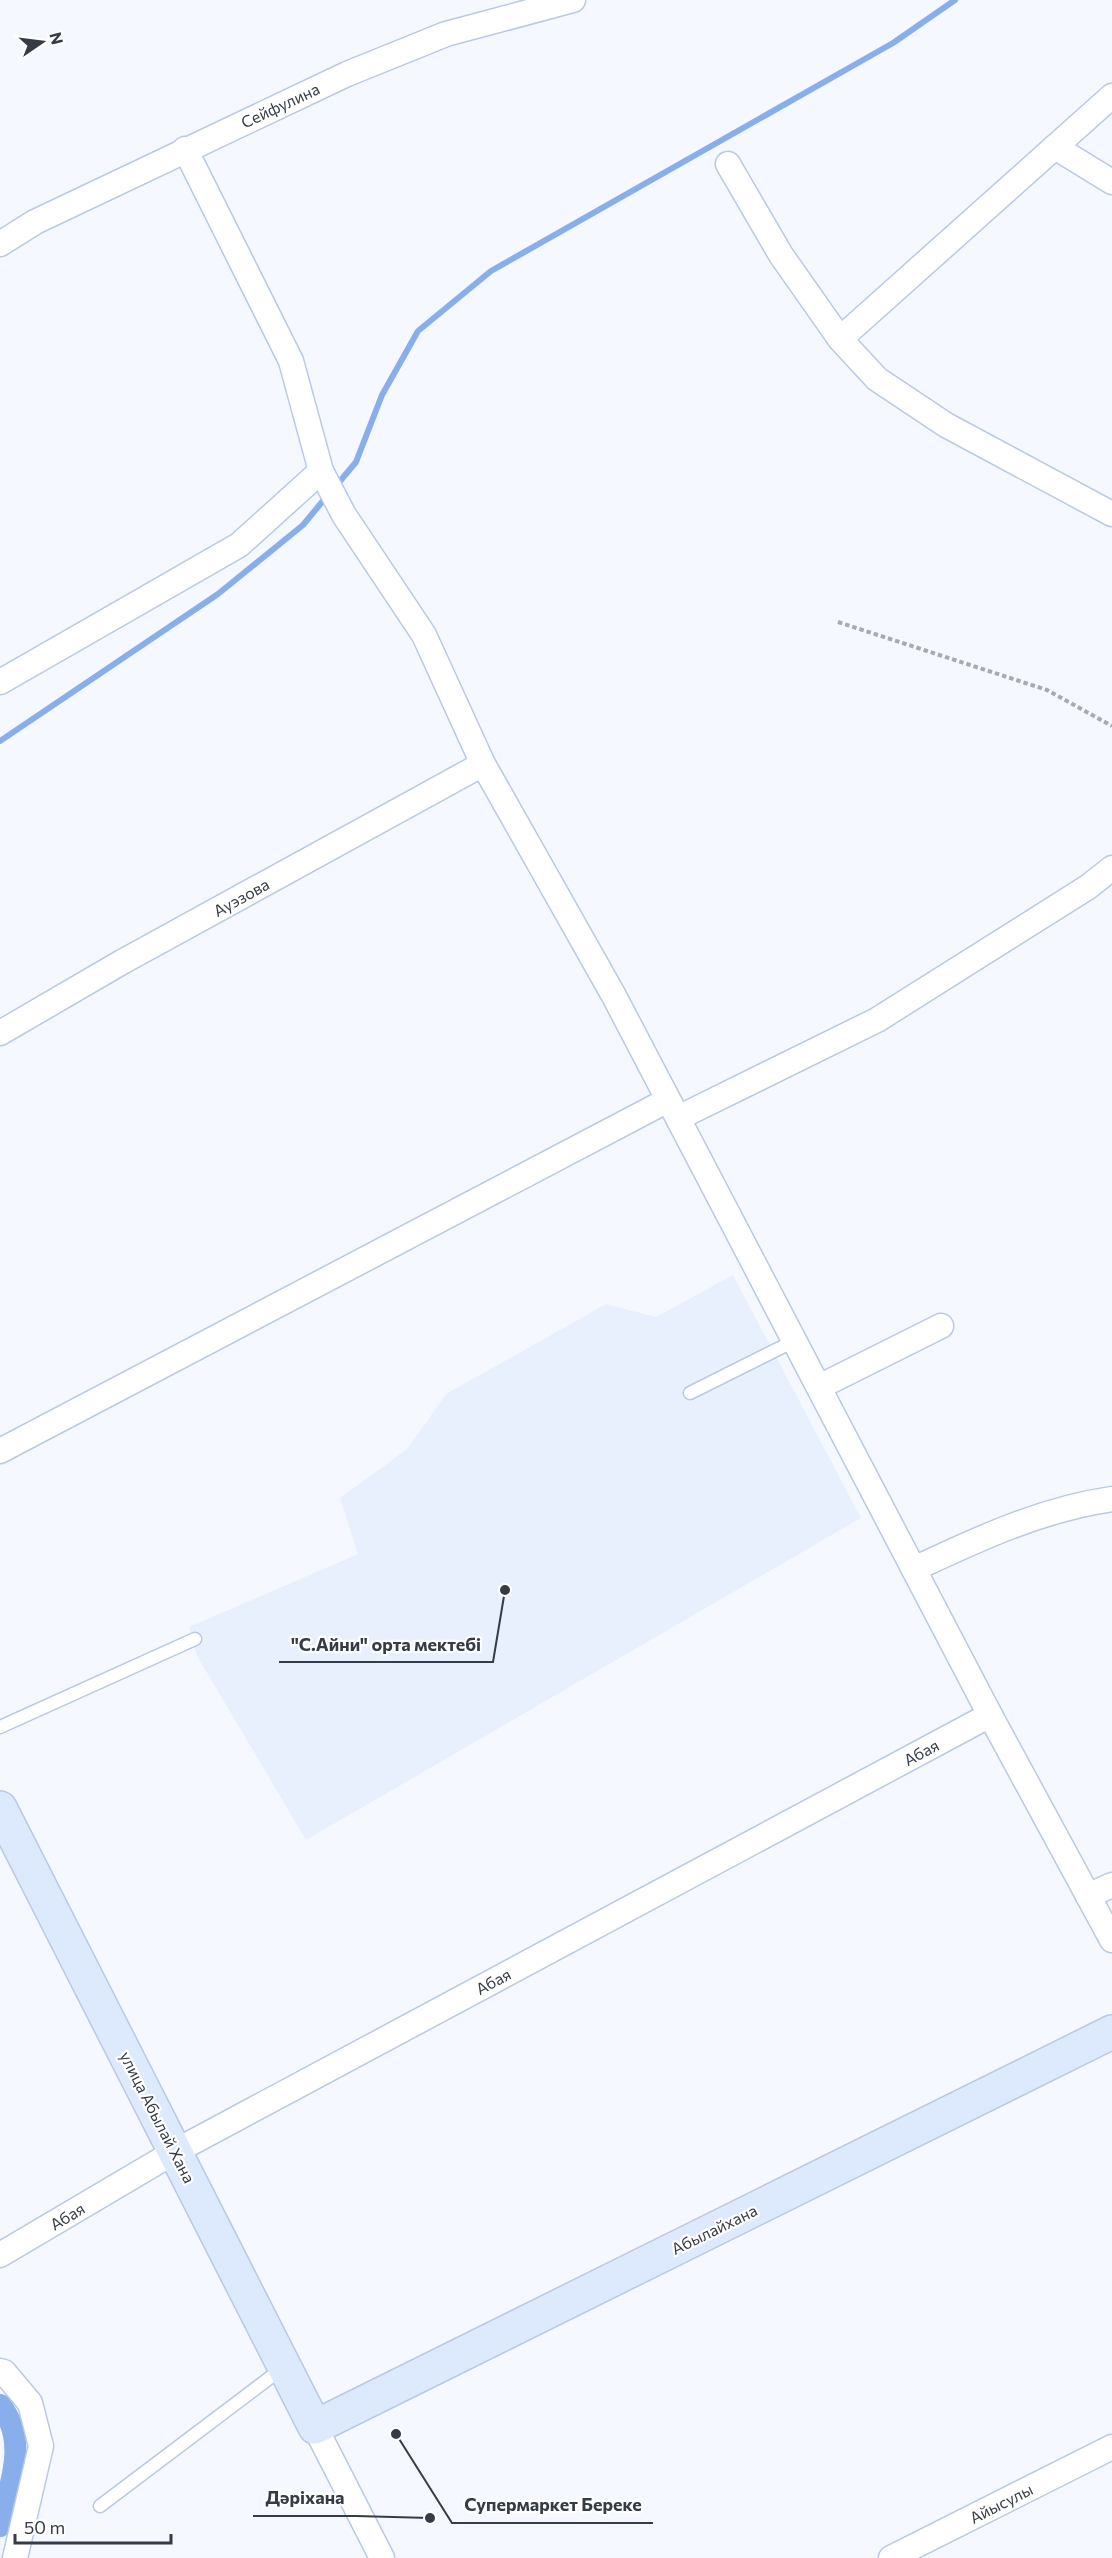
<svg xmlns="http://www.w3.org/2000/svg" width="1112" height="2558" viewBox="0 0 1112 2558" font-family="Commissioner,sans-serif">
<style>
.built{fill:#e8f0fe}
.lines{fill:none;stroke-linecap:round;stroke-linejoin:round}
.stream{stroke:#88aeeb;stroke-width:6}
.canal{stroke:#88aeeb;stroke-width:22}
.lane-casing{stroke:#b9c9e5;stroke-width:15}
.street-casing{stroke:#b9c9e5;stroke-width:27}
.secondary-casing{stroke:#b9c9e5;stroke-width:36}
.path{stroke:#a5abb3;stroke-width:4;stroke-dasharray:4.5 3;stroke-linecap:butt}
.lane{stroke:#fff;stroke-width:12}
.street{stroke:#fff;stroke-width:24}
.secondary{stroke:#dde9fc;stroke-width:33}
.labels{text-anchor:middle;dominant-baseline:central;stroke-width:4.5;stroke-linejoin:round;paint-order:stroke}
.street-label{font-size:16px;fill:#353c47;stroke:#fff}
.leader{fill:none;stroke:#353c47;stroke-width:2}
.callout-dot{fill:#353c47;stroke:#fff;stroke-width:2}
.callout-label{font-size:18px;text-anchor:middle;font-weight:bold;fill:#353c47;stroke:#fff;stroke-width:4.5;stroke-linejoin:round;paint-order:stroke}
</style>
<rect width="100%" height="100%" fill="#f5f9ff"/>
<path class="built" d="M733,1275l128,243 -555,322 -109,-184 -8,-29 169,-73 -18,-56 67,-49 39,-55 160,-90 50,13z"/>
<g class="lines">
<g class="stream">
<path d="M336,486l20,-24 26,-67 36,-64 73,-60 402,-228 62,-43"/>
<path d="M0,741l218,-147 85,-69 24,-29"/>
</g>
<path class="canal" d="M0,2405c29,36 10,80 0,121"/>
<g class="lane-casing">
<g id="lane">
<path d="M690,1393l104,-52"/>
<path d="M0,1727l195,-88"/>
<path d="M100,2506l184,-139"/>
</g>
</g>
<g class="street-casing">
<g id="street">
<path d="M1055,147l57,35"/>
<path d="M185,149l106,212 30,110 23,44 80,120 59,129 131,232 376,719 122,225"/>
<path d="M728,164l53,91 59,84 37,40 69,46 166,89"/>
<path d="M0,244l35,-22 312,-148 99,-40 127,-34"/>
<path d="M840,339l272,-243"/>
<path d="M0,682l239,-137 82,-74"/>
<path d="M0,1033l122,-71 361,-198"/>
<path d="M678,1118l199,-98 211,-133 24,-19"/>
<path d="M819,1387l122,-61"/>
<path d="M0,1451l668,-351"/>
<path d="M914,1569c64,-30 128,-60 198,-70"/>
<path d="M1088,1896l24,-11"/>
<path d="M0,2255l176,-104 814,-436"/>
<path d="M0,2371l4,1 26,31 11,43 -26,112"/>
<path d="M315,2427l67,131"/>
<path d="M891,2558l221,-111"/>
</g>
</g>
<g class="secondary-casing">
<path id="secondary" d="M0,1808l315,619 797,-395"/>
</g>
<path class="path" d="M838,622l209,68 65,36"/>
<use href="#lane" class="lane"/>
<use href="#street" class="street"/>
<use href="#secondary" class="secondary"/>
</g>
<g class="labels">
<g class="street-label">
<text transform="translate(280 105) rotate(-25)">Сейфулина</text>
<text transform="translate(241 897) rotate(-29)">Ауэзова</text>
<text transform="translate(921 1752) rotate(-28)">Абая</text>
<text transform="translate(493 1981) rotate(-28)">Абая</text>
<text transform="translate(158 2117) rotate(63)">улица Абылай Хана</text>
<text transform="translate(67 2216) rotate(-31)">Абая</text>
<text transform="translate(714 2229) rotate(-26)">Абылайхана</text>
<text transform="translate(1001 2503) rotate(-27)">Айысулы</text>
</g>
</g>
<path class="leader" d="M505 1590L493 1662H279M430 2518L356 2516H253M396 2434L452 2523H653"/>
<g class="callout-dot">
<circle cx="505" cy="1590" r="6"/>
<circle cx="430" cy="2518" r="6"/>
<circle cx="396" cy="2434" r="6"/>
</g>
<g class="callout-label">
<text x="386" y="1651">"С.Айни" орта мектебі</text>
<text x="305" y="2504">Дәріхана</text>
<text x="553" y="2511">Супермаркет Береке</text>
</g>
<g transform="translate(42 42) rotate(76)" stroke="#ffffff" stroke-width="4.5" paint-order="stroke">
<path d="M0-4.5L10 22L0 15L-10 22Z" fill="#353c47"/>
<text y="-9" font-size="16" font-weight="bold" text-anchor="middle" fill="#353c47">N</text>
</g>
<path d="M15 2534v9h156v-9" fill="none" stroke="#353c47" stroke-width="3"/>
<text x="24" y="2534" font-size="18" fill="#353c47" stroke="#ffffff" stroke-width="4.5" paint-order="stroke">50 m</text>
</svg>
